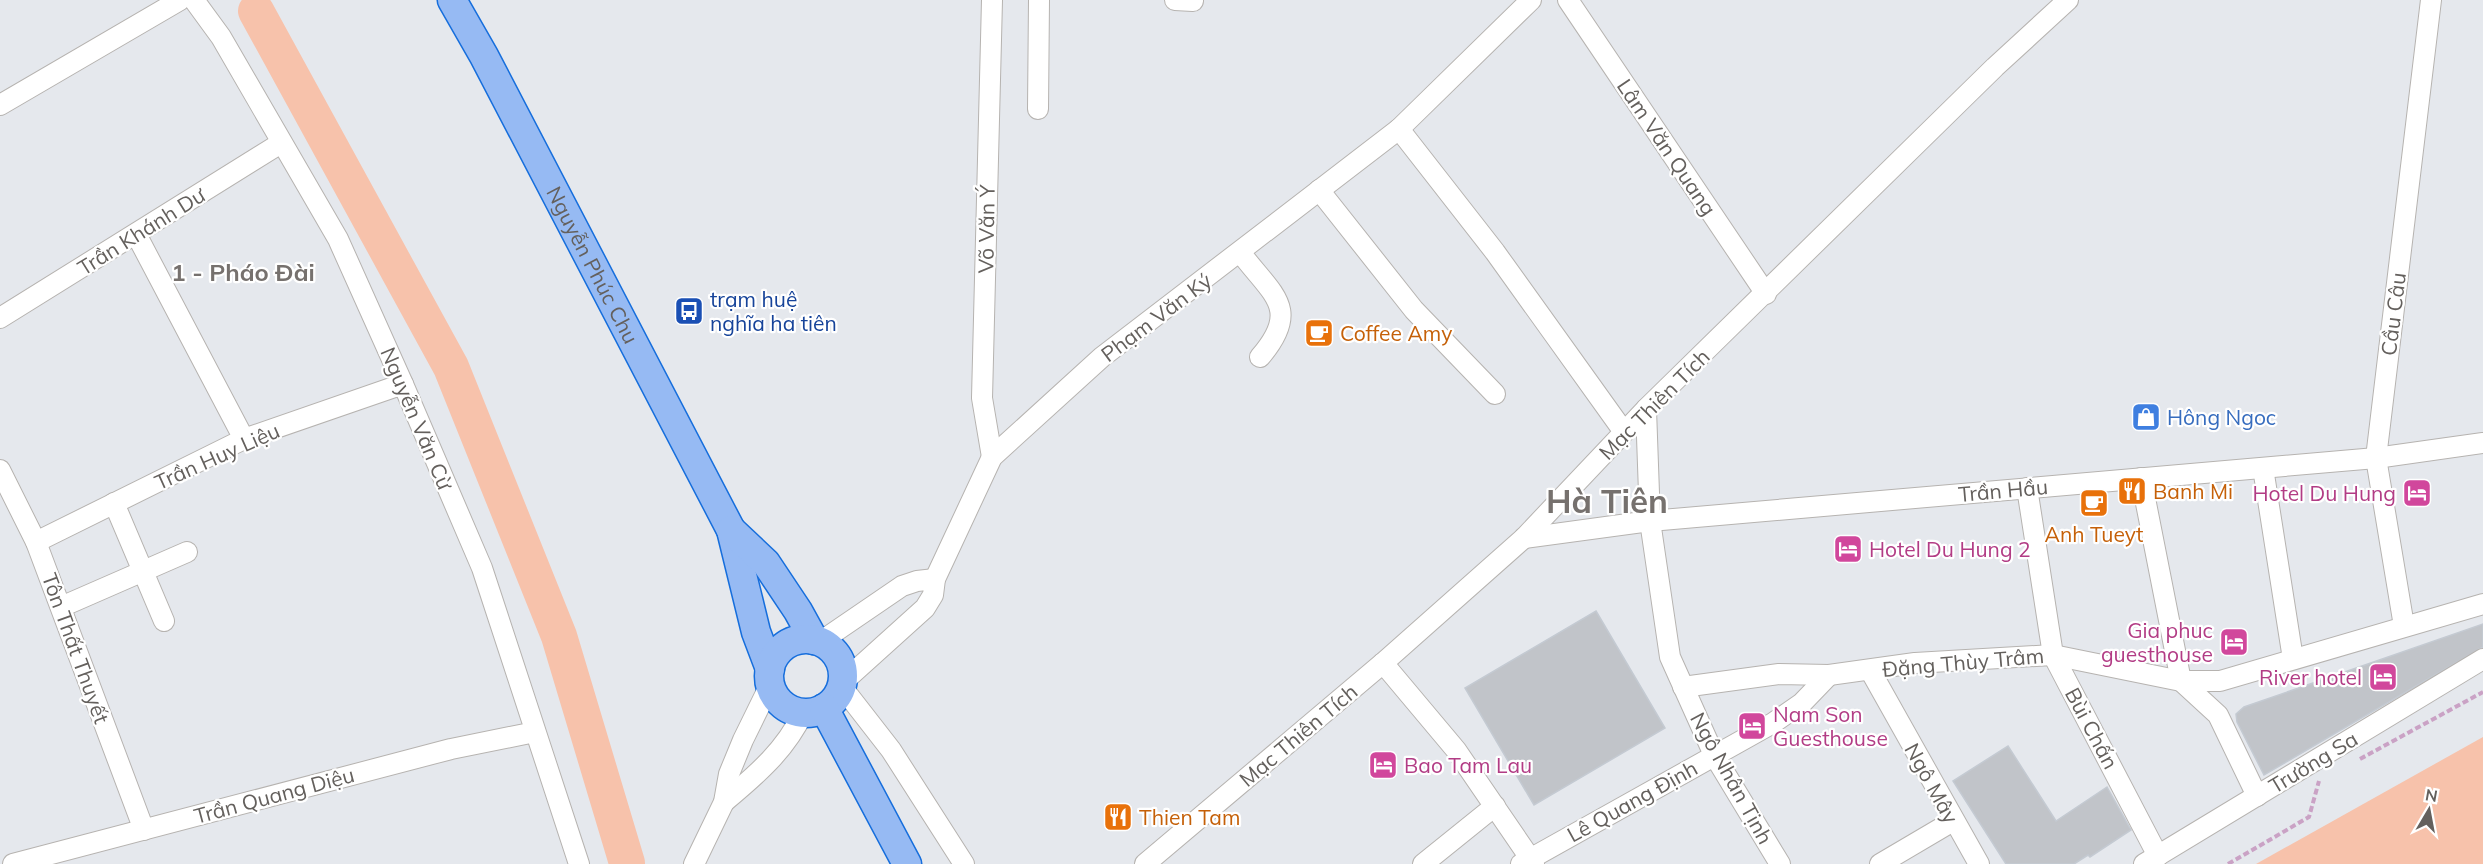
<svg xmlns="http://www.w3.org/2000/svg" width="2483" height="864" viewBox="0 0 2483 864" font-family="Mulish,sans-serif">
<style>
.water{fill:#f7c2ab}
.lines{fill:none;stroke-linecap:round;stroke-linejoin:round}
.river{stroke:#f7c2ab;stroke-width:36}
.building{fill:#c1c4c9;stroke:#c4cad2;stroke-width:1.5}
.minor-casing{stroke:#b6b3b0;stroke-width:22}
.highway-casing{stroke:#166edc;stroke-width:31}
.path{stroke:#caa2c5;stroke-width:4;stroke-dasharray:6 3;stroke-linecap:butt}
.minor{stroke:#fff;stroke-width:20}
.highway{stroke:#96baf3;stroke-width:28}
.labels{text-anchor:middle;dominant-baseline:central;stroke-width:4.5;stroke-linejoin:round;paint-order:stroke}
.street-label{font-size:21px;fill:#64605d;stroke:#fff}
.transit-label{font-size:21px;fill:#164399;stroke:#fff;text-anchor:start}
.food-label{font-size:21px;fill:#c56008;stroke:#fff;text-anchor:start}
.shop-label{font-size:21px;fill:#366cbe;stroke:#fff;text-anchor:start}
.hotel-label{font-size:21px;fill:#b23c85;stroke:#fff;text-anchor:end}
.quarter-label{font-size:24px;font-weight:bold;fill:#76716e;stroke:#fff}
.town-label{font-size:33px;font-weight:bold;fill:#76716e;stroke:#fff}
</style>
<rect width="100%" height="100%" fill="#e5e8ed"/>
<path class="water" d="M2483,737v127h-227z"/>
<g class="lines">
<path class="river" d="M256,11l195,356 108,269 68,227"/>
</g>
<g class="building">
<path d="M1596,611l69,117 -131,77 -69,-117z"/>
<path d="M2483,624v23l-219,128 -27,-53 -1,-8 8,-7z"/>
<path d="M2008,746l48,75 51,-34 24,43 -41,27 -2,-2 -14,9h-68l-53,-83z"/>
</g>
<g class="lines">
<g class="minor-casing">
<g id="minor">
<path d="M194,0l27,37 117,202 65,145 79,184 97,296"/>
<path d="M992,0l-10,398 10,59"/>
<path d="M1175,0l18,1"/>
<path d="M1568,0l198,294"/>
<path d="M0,105l180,-105"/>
<path d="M1038,109l1,-109"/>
<path d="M1399,129l96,123 129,180"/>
<path d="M1319,190l95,120 81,84"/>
<path d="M136,234l108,205"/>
<path d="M1240,252c32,43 62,56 20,105"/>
<path d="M0,318l281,-175"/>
<path d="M1646,409l4,112 20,136 44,98 66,109"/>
<path d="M2263,468l30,191"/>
<path d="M0,470l36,72 108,288"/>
<path d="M2141,478l40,203 37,34 39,81"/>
<path d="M2027,488l26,167 105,201"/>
<path d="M114,503l50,118"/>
<path d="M1524,538l126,-17 726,-63 107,-15"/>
<path d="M36,542l208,-103 159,-55"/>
<path d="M61,607l126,-55"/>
<path d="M2404,626l-28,-168 55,-458"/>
<path d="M820,642l82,-56 15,-5 18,-2"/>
<path d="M1383,663l73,87 78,114"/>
<path d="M1870,670l109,194"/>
<path d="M843,682l82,-74 8,-13 2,-16 57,-122 110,-100 297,-228 132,-129"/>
<path d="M842,687l49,63 73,114"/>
<path d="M1683,687l96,-13 50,1 86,-12 138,-8 128,26h39l263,-77"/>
<path d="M724,802c31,-26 61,-51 79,-89"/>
<path d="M13,864l438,-115 84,-17"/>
<path d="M694,864l30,-62 5,-28 14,-34 27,-55"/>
<path d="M1145,864l238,-201 141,-125 122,-129 349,-342 73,-67"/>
<path d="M1423,864l72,-58"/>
<path d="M1521,864l252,-141 29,-20 27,-28"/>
<path d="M1880,864l73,-43"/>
<path d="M2144,864l339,-205"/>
</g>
</g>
<g class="highway-casing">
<g id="highway">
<path id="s1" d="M452,0l32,56 247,474 25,102 14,37"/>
<path d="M731,530l35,33 32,48 16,29"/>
<circle cx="806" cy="676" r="37"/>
<path d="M824,708l83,156"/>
</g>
</g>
<g class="path">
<path d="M2360,759l123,-67"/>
<path d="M2228,864l81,-47 10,-36"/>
</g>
<use href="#minor" class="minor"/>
<use href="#highway" class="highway"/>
</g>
<defs>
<g id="bus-square" transform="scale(1.5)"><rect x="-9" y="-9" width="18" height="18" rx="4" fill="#1a4fb4" stroke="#fff"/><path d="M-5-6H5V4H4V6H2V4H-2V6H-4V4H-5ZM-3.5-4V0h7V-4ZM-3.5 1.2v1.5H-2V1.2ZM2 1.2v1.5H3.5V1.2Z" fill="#fff"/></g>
<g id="cafe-square" transform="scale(1.5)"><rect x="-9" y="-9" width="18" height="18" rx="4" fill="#e8710a" stroke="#fff"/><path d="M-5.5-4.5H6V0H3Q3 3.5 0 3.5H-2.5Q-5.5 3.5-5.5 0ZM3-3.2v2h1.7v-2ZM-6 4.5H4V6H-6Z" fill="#fff"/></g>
<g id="shop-square" transform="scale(1.5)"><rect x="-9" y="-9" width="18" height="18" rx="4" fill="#3f7fe0" stroke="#fff"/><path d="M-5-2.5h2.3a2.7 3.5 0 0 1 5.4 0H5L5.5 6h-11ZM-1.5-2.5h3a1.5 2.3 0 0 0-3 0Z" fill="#fff"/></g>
<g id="restaurant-square" transform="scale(1.5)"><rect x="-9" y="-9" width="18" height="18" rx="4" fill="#e8710a" stroke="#fff"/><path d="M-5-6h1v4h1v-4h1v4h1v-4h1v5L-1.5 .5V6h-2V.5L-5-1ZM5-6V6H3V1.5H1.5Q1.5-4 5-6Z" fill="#fff"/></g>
<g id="hotel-square" transform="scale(1.5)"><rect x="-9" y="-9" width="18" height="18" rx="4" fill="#d1479c" stroke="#fff"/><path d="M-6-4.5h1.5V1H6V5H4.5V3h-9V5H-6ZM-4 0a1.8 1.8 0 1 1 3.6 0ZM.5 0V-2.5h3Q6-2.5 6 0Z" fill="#fff"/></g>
</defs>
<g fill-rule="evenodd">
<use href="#bus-square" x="689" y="311"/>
<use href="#cafe-square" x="1319" y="333"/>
<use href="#shop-square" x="2146" y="417"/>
<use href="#restaurant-square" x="2132" y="491"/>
<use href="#hotel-square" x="2417" y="493"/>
<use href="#cafe-square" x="2094" y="503"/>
<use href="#hotel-square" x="1848" y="549"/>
<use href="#hotel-square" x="2234" y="642"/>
<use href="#hotel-square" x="2383" y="677"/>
<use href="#hotel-square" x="1752" y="726"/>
<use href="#hotel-square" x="1383" y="765"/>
<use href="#restaurant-square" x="1118" y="817"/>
</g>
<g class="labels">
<g class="street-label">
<text transform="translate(1667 147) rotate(56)">Lâm Văn Quang</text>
<text transform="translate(986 229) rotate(-89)">Võ Văn Ý</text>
<text transform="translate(141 231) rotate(-32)">Trần Khánh Dư</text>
<text stroke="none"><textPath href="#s1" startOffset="300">Nguyễn Phúc Chu</textPath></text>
<text transform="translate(2393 314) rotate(-83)">Cầu Câu</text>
<text transform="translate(1156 317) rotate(-37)">Phạm Văn Ký</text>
<text transform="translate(1654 404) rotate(-45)">Mạc Thiên Tích</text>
<text transform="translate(417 418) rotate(67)">Nguyễn Văn Cừ</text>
<text transform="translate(217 456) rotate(-24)">Trần Huy Liệu</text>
<text transform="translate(2003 490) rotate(-5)">Trần Hầu</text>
<text transform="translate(76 648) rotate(70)">Tôn Thất Thuyết</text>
<text transform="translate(1963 662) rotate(-5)">Đặng Thùy Trâm</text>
<text transform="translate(2092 728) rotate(62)">Bùi Chấn</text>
<text transform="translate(1298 735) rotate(-40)">Mạc Thiên Tích</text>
<text transform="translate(2313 762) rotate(-31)">Trường Sa</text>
<text transform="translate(1732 778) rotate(61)">Ngô Nhân Tịnh</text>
<text transform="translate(1932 783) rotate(61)">Ngô Mây</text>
<text transform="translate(274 795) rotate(-15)">Trần Quang Diệu</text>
<text transform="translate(1632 801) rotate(-29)">Lê Quang Định</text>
</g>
<g class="transit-label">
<text x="710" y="299">trạm huệ<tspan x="710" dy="24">nghĩa ha tiên</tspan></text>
</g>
<g class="food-label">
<text x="1340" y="333">Coffee Amy</text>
<text x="2153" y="491">Banh Mi</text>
<text x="2094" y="534" text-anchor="middle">Anh Tueyt</text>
<text x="1139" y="817">Thien Tam</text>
</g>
<g class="shop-label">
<text x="2167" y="417">Hông Ngoc</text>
</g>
<g class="hotel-label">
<text x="2396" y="493">Hotel Du Hung</text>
<text x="1869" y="549" text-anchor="start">Hotel Du Hung 2</text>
<text x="2213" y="630">Gia phuc<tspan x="2213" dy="24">guesthouse</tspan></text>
<text x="2362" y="677">River hotel</text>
<text x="1773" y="714" text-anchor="start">Nam Son<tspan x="1773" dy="24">Guesthouse</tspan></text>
<text x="1404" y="765" text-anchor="start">Bao Tam Lau</text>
</g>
<g class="quarter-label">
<text x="243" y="272">1 - Pháo Đài</text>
</g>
<g class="town-label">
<text x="1607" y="500">Hà Tiên</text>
</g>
</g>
<g transform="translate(2429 810) rotate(10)" stroke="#ffffff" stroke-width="4.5" paint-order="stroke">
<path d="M0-4.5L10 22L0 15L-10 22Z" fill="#64605d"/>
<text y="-9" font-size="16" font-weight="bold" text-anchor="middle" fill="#64605d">N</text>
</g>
</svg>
